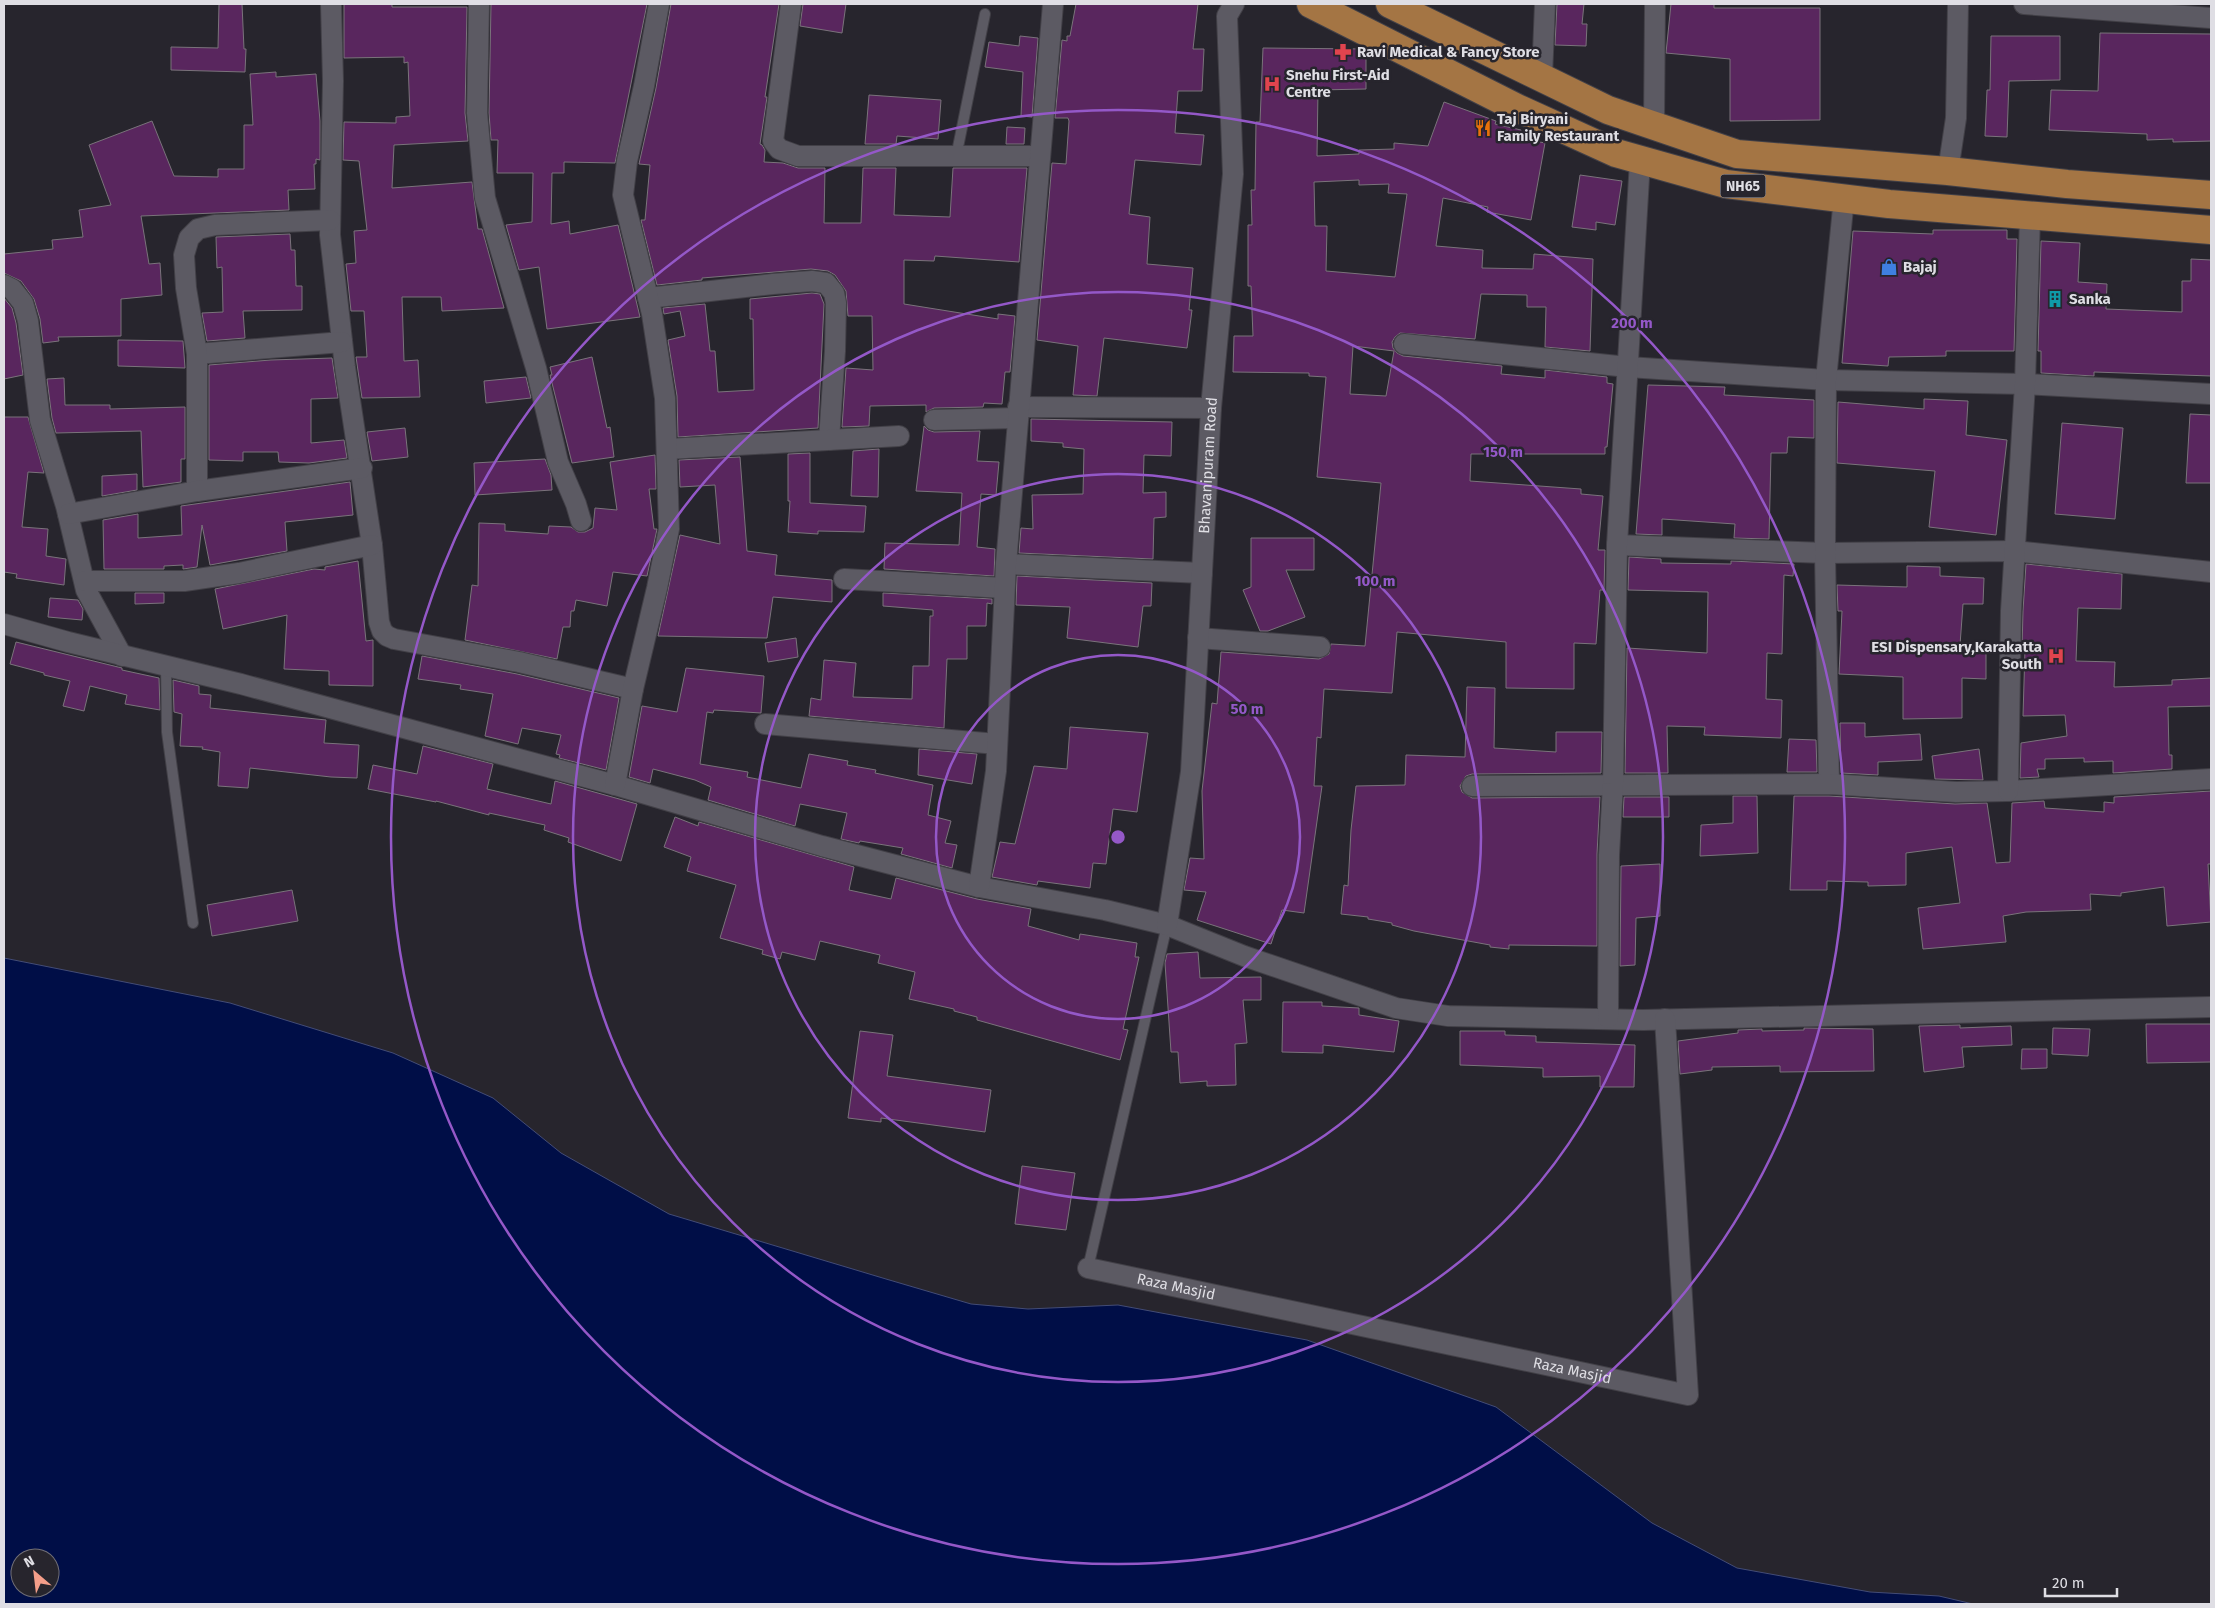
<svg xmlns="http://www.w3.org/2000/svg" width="2215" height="1608" viewBox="0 0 2215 1608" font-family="'Fira Sans',sans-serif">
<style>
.water{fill:#000e47;stroke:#434c76;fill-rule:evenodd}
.building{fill:#59265e;stroke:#7a737b;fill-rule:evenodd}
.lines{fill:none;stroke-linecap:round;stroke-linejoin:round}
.service-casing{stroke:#424047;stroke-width:12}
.minor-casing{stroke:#424047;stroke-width:22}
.trunk-casing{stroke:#424047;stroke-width:30}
.service{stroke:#5c5a63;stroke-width:10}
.minor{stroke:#5c5a63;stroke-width:20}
.trunk{stroke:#a47544;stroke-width:28}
.ring{fill:none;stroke:#9458c8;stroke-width:2.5}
.labels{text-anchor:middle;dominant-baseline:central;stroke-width:5;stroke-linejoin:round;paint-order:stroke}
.shield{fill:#27252d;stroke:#a8a6ad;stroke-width:1}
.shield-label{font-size:14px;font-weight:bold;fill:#dfdee4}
.poi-label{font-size:15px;font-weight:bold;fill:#dfdee4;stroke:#27252d;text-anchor:start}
.street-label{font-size:15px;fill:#dfdee4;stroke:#27252d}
.centre{fill:#9458c8;stroke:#27252d;stroke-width:2.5}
.ring-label{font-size:15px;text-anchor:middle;font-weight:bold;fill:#9458c8;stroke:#27252d;stroke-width:5;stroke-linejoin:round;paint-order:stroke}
</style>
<rect width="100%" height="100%" fill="#27252d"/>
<path class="water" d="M4,958l226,45 163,50 100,45 68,55 108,61 217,65 85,25 57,5 90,-4 189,35 189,67 156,116 85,45 133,24 69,4 34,8h-1969zM20,1558h30v30h-30z"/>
<g class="building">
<path d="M219,4h23l2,45h2l-1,23 -74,-2v-23l47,1z"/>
<path d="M344,4h48v3h75l-2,106 3,28 -74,4 -2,43 80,-6 6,47h4l22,79 -62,3 -1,-14h-39l2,64 14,-1 2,37 -58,1 -6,-41h11l-3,-46h-13l-5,-47 10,-1 -2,-32 13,-1 -8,-69 -16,-1 1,-38 52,1v-6l14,-1 -2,-54 -4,1v-6l-60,1z"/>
<path d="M491,4h156l-32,159 -51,-1v11h-12l-1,51 18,-3 1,13 48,-9 22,92 -93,12 -8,-62 -20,3 -13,-45 26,-3 1,-49h-36l1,-33h-7l-2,-27z"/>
<path d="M671,4h108l-14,93h2l-7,47 2,1 3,5 -1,12 19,1 15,5h27l-1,55h37l2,-55h33l-2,47 56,2 3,-49h74l-8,94 -84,-6 -1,5 -30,-1v44l94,15v-5l17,2 -5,56h-5l-3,32 -18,-1 -1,4 -49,1 -8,4v-7l-56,1 -1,20 -27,1 4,-59 27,2 -1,-54h-24l-2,-25 -11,-16 -7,-4 -17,-2 -109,9v2l-45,5 -16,-65h4l5,-55 -11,-1 17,-76z"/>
<path d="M803,4h43l-4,29 -42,-7z"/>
<path d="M1076,4h122l-5,45h11l-2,42h-24l-3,42 29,2 -3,30 -66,-5 -6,54 21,3 -3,47 46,4 -4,42h3l-5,38 -83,-10 -7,58 -24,-1 5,-49 -41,-6 15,-177 14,1 3,-43 -1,-3h-13l7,-78 5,1v-5h3z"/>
<path d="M1557,4h27l-2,20h5l-1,22 -31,-1z"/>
<path d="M1671,4h43v4h106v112l-90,1v-62l-64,-6z"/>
<path d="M2100,33l111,1v107l-38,1v-3l-26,1v-6l-98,-4 2,-40 47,1z"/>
<path d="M1020,36l18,2 -6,79 -11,-1 2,-44 -38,-5 4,-25 30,4z"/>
<path d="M1991,36h69v44l-51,1 -2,56 -22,-1 2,-46h3z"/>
<path d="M1263,48l103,1v40l-48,1 -1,66 42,-2v-4l35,-1v-6l34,3 16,-44 52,19 -1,3 26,6 -1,8 25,5 -14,77 -44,-8 1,-5 -45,-9 -7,48 47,4 -1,18 51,1 1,-15 59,5 -3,92 -45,-4 1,-40h-19v-12l-46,-1 -6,45 -75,-6 -5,4 -3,5 1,6 4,5 6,3 99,10 -1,8 44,4v-8l62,7v6l6,1 -6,63h-2v7h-134l-1,27 111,8v5l22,2 -5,54h7l-1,40h-4l-4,54 -22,-1v46l-68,-1v-46l-109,-10 -5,61 -68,-4 -3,49 -4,-1 -3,49h8l-18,127 -22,-3 -11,34 -74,-24 9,-28 -22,-2 6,-32 14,1 -2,-68 10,-88 5,1 4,-52 98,7 10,-5 2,-10 34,2 16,-163 -64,-6 9,-100 -17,-1v-3l-76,-1 1,-36h19l-2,-50h-3v-61h4l-1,-35h4l1,-68h4zM1359,180v5l30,-1 -1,9 19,1 -12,83 -69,-6 1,-45h-12l-1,-44zM1353,346l41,5 -8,45 -36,-2z"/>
<path d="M276,72v5l40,-3 4,47v39l-4,-1v5h-2l1,25 -27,1 1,20 -148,6 8,48 11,-1 2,32 -41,4v37l-63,1 1,4 -16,2 -3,-24 -6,-20 -13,-18 -17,-8v-19l49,-5 -1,-9 31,-3 -4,-27 32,-5 -22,-60 63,-24 22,55 44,1v-8h26v-44h9l-3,-51z"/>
<path d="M869,95l72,5 -3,39 -41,-3 -1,8h-31z"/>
<path d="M1007,127l18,1 -1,16h-18z"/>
<path d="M1580,175l42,6 -7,44 -19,-3v8l-24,-3z"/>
<path d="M1933,230h74v9h10l-3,112h-68v5l-57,1 -1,9 -46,-3 11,-132 80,3z"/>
<path d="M290,234l1,16h4l1,36h6v24l-59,1 2,27 -38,3 -5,-28 21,-1 -1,-45 -5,1 -1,-31z"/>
<path d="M2041,241l39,2 -2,39 29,2 -1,25 76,3v-31h9v-22l20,1v116l-117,-4v4l-53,-3v-22h-3z"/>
<path d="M812,293l8,1 4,10 -6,124 -140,9 -1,-41 -9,-56 17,-4 -5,-25 -16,3 -1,-6 42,-4 5,47h5l3,41 36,-2 -1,-71h-3v-20z"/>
<path d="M4,298l8,10 4,15 7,52 -19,4z"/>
<path d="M118,340l65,1 2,27 -67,-2z"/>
<path d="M592,357l15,71 3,-1 4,30 -42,6 -22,-88h2l-2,-8z"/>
<path d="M332,358l6,40 -27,1v44l33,-3 3,18 -38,5 -30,-1 -1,-10h-35v9l-34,-1v-95l62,-5z"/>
<path d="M526,377l5,21 -45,5 -2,-22z"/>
<path d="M64,378l1,27h45v4l75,-2v52h-4v23l-38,5 -2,-56 -85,2 -4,-15 -5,-39z"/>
<path d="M1648,385l77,2 -1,8 90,5v38l-26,-1 -1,16h-16l-2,86 -35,-1 1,-14 -73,-5v16l-26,-1z"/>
<path d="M1924,399l44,2 -2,34 41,5 -11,95 -67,-8 6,-56 -98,-8 1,-61 86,7z"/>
<path d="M2190,414l21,1v68h-25z"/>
<path d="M4,417h24l16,56 -16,-1 -6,55 26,2 -2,27 20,3 -2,26 -48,-7 1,-4 -13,-2z"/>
<path d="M1031,419l141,3 -1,34 -27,-1 -1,38 23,-1v25l-12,1 -1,41 -134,-6 2,-25 12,1 -1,-34 51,-1 1,-45 -21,-2v-4l-32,-2z"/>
<path d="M2062,423l61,5 -8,91 -60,-5z"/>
<path d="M924,426l4,4 6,2 46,-1 -3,30 22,1 -3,33 -15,-1 -4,53 18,2 -1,27 -110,-7 1,-26 74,2 3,-52 -46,-2z"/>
<path d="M405,428l3,29 -36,4 -5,-29z"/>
<path d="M879,449l-1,48 -27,-1 2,-45z"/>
<path d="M810,453v50l56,3 -2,26 -46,-1v3l-30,-2 2,-31h-2v-47z"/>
<path d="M655,455l1,34h-7l5,40h3l-10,47 -34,-4 -6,34 -31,-6 -2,11h-3l-1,16h-7l-6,32 -92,-19 7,-55 6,1 1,-63 26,1v7l43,3 1,-8 22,1 7,5h7l8,-4 2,-20 22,2 -7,-48z"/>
<path d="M740,457l7,94 30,4 -2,20 57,5v22l-59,-5 -6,41 -109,-2 22,-101 40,9 -5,-59 -35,2 -1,-27z"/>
<path d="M545,459l6,16 1,15 -77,5 -1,-32z"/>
<path d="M137,474v16l-35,6v-20z"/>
<path d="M350,482l3,33 -68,7 2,29 -77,14 -8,-40 -5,42 -14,2v-4l-19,1v3h-60l-1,-49 35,-6v24l44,-3 -1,-29z"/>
<path d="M1251,538h63v32h-28l19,47 -37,14h-8l-17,-41 8,-3z"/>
<path d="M1629,557l32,2v4l70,1v-3l63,3 -1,12 -9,-1 -2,79 -15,-1 -1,46 16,1 -1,38 -77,-3 1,-8 -38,-1 1,47h-43l2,-125 80,5 1,-61 -80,-2z"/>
<path d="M358,561l8,80 7,-1v46l-44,-1v-14l-45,-2 3,-54 -64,14 -8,-40 99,-20 11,1v-3z"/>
<path d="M2026,564l96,10 -1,35 -43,-1 -2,53 39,1 -1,25 58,-2v-5l39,-2v28l-43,1 1,48h3v14l-59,4v-12l-29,1v-4l-39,1v10h-8l2,8 -19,1 1,-35 46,-7 -2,-21 -42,1 2,-67h-3l1,-38z"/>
<path d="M1907,566l33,1v9l44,2 -1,26h-20l-3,41h26v34l-24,-1v40l-59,1v-42l-64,-3 3,-63h-4l-1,-26 70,2z"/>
<path d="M1017,576l135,7 -1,23h-8l-5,41 -71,-9 3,-31 -54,-2z"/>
<path d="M135,593h29v10l-29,1z"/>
<path d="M883,593l109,6v5l-5,-1 -1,23h-19v33h-20l-3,69 -135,-12 2,-18 10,2 3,-40 32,3 -3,34 59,2 1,-33h16l1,-50h3v-6l-50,-4z"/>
<path d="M50,598l28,2 5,9 -1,11 -34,-3z"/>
<path d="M796,638l2,19 -30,5 -3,-19z"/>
<path d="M16,642l106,26v2l37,8 1,32 -35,-6 2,-9 -37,-9 -6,25 -21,-5 7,-25 -26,-6v-2l-34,-9z"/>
<path d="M422,656l95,18 102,24 -13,72 -47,-12 1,-3 -4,-1 5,-19 -39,-7 -4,16 -33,-8 8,-42 -33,-5 1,-4 -43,-6z"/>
<path d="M686,668l78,8 -3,37 -47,-3 -1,3 -6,-1 -7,52 48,8 -1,5 54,11 8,-34 39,7 -1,4 29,5 -1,3 58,12 -5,30 23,6 -6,22 12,2 -5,23 -51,-14 2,-6 -43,-7 -1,2 -18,-4 6,-26 -47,-9 -5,22 -87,-26 3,-13 -16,-7 -42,-11 -3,14 -21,-6 13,-71 35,6z"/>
<path d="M173,680l26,6v8l12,1 -1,13 116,12 -2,23 35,2 -2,33 -26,-1 -81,-9 -2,20 -30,-2 2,-34 -18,-3 1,-2 -23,-1 2,-32 -8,-2z"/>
<path d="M1467,687l28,1 -1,60 62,4v-20h46l-1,41 -129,1 -6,2 -6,10 2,6 10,6 128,-1 -3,57v92l-88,-1v4l-19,-2v-2l-76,-14 -22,-6v-2l-24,-4v-2l-27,-3 3,-29 4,1 3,-56 5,-44 49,-1 1,-30 59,2z"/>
<path d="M1840,723h25v14l55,-3 2,26 -44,2v13l-37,-2z"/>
<path d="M1070,727l78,6 -11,79 -24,-3 -7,55 -13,-1 -3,25 -52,-7 -1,4 -45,-8 8,-35 15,2 19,-78 33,3z"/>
<path d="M1789,739l27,1 1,32h-30z"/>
<path d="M423,746l70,18 -6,25 64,15 4,-23 82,23 -16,57 -53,-19 1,-4 -25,-8 1,-5 -56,-12v2l-53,-14v1l-68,-13 5,-24 44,9z"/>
<path d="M919,749l58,5 -5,30 -54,-9z"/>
<path d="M1979,749l4,31 -48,-1 -3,-23z"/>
<path d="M2211,791v73h-3l3,58 -44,4 -3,-39 -43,6v3l-31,-2 1,16 -65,2 -23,4 3,26 -83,7 -5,-41 42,-5 -8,-56 -46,6v32l-38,1v-4l-41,-1v9h-37l4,-94h35l126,8 32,-1 9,60 14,-1 2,-59 32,-2 1,7 59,4v-10l10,1v-6z"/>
<path d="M1733,796h24l1,57 -58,3 1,-31 32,-2z"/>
<path d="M1624,797h45v20h-46z"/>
<path d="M675,817l23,9 1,-4 155,45 -5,23 42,9 5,-21 81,21 54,10 -3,17 51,14 1,-6 57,9 -2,14h4l-16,72 5,1 -8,30 -143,-40v-3l-23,-6v-2l-45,-10 6,-27 -37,-9 2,-8 -60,-14 -5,19 -33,-8 -2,7 -18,-5 1,-4 -43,-12 16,-53 -49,-14 4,-14 -27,-10z"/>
<path d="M1660,864v52l-24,2 -1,47 -15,1 1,-100z"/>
<path d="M292,890l6,31 -86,15 -5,-31z"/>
<path d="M1198,952l2,26 61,-1v23h-18l4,43 -12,1 1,41 -29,1v-5l-27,2 -2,-31h-7l-6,-89 2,-9z"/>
<path d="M1283,1002h39v4l37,2v7l40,6 -5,31 -71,-7v8l-41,-1z"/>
<path d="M2146,1024h65v38l-64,1z"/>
<path d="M1960,1025v3l51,-2 1,19 -50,2 2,20 -40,5 -5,-46z"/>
<path d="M1804,1028l69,1 1,42 -94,1v-6l-68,1v3l-32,4 -2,-33 60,-8v-3l24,-1v2l42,-1z"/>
<path d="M2053,1028l37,1 -2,27 -36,-2z"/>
<path d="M860,1031l33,4 -6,41 104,14 -6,42 -104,-14v4l-33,-4z"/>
<path d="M1460,1031h45v4l31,1v6l99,3 -1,42h-34v-11l-57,1v-9l-83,-3z"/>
<path d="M2022,1049h25v19l-26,1z"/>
<path d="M1022,1166l53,7 -9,57 -51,-6z"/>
</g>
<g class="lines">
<g class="service-casing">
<g id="service">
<path d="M956,157l29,-143"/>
<path d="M166,666l1,66 26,191"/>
<path d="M1088,1268l79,-343"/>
</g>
</g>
<g class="minor-casing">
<g id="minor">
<path d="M331,4l2,77 -3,154 15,132 27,178 7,77 3,9 5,5 7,3 125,23 114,27"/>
<path d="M479,4l-2,109 8,85 51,170 22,94 18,42 5,17"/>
<path d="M791,4l-18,137 6,8 19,7h242"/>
<path d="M2024,4l187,14"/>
<path d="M1542,77l3,-73"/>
<path d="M1654,125l1,-121"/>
<path d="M1948,171l8,-53 2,-114"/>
<path d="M4,285l8,4 11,14 5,18 12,99 26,86 20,84 36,66"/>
<path d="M648,298l125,-14 39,-3 14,2 8,10 2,10 -1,48 -6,89"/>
<path d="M1404,344l224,23 198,13 199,4 186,10"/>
<path d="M197,354l145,-12"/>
<path d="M1018,407l193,1"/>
<path d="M934,420l83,-2"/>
<path d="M668,449l231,-13"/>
<path d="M197,491v-137l-11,-66 -2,-33 5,-17 9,-9 17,-4 115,-5"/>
<path d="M68,514l129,-23 165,-23"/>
<path d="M1617,545l208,8 189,-2 197,21"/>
<path d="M1006,564l196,9"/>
<path d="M844,579l160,9"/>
<path d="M85,581h99l55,-8 133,-28"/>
<path d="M4,624l64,18 173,42 374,101 207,61 157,41 126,23 62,15 77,31 152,52 52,8 195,4 568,-13"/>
<path d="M1198,638l122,9"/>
<path d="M765,724l232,20"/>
<path d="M1829,784l-4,-231 1,-173 18,-182"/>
<path d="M615,785l18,-96 24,-101 12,-59 -4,-131 -13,-84 -29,-119 4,-34 17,-75 15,-82"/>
<path d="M1472,786l357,-2 127,8 52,-1 203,-12"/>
<path d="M2008,791l3,-180 14,-227 5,-168"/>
<path d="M979,887l17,-116 10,-207 47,-560"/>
<path id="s1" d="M1167,925l24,-153 20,-364 22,-234 -6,-158 7,-12"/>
<path d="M1608,1018l1,-163 4,-71 4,-239 23,-384"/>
<path id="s2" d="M1088,1268l600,127 -23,-376"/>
</g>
</g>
<g class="trunk-casing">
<g id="trunk">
<path d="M1311,4l206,104 99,45 110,31 163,20 322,26"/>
<path d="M1390,4l218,106 129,44 211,17 119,13 144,11"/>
</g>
</g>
<use href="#service" class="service"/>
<use href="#minor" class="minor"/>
<use href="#trunk" class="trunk"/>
</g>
<g class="ring">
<circle cx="1118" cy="837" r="182"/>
<circle cx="1118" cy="837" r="363"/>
<circle cx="1118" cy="837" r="545"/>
<circle cx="1118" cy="837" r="727"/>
</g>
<defs>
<g id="pharmacy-bare" transform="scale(1.35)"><path d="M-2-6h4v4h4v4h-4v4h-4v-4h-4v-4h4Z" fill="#e0444e" stroke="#27252d" stroke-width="2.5" paint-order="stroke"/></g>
<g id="hospital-bare" transform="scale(1.35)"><path d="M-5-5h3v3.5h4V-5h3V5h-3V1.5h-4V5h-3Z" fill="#e0444e" stroke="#27252d" stroke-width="2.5" paint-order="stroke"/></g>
<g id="restaurant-bare" transform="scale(1.35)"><path d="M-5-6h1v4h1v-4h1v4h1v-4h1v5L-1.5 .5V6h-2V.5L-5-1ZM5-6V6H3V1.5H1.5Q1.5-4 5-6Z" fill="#e8710a" stroke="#27252d" stroke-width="2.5" paint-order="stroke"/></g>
<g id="shop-bare" transform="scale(1.35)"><path d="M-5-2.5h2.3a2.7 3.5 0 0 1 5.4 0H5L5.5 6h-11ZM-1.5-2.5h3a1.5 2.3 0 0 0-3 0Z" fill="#3f7fe0" stroke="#27252d" stroke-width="2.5" paint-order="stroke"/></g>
<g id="building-bare" transform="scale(1.35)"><path d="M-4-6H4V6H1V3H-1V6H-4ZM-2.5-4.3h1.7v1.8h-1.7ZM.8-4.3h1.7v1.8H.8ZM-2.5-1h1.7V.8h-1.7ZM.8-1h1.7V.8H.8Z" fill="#0f9aa8" stroke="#27252d" stroke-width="2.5" paint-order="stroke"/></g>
</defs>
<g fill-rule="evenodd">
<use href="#pharmacy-bare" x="1343" y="52"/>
<use href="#hospital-bare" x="1272" y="84"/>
<use href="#restaurant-bare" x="1483" y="128"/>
<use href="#shop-bare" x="1889" y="267"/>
<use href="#building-bare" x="2055" y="299"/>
<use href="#hospital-bare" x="2056" y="656"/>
</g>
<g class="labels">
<rect class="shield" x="1720.5" y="174.5" width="45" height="23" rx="4"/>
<g class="shield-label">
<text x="1743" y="186">NH65</text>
</g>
<g class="poi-label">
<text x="1357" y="52">Ravi Medical &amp; Fancy Store</text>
<text x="1286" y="75">Snehu First-Aid<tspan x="1286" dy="17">Centre</tspan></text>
<text x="1497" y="119">Taj Biryani<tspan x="1497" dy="17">Family Restaurant</tspan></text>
<text x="1903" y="267">Bajaj</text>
<text x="2069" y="299">Sanka</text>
<text x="2042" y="647" text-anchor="end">ESI Dispensary,Karakatta<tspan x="2042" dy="17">South</tspan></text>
</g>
<g class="street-label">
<text stroke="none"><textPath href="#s1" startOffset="462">Bhavanipuram Road</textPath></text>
<text stroke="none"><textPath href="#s2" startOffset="90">Raza Masjid</textPath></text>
<text stroke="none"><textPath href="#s2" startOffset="495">Raza Masjid</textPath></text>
</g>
</g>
<circle cx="1118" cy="837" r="8" class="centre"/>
<g class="ring-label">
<text x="1632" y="328">200 m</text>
<text x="1503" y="457">150 m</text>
<text x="1375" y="586">100 m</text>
<text x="1247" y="714">50 m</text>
</g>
<rect width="2215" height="1608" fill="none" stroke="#dfdee4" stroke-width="10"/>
<g transform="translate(35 1573) rotate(332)"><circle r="24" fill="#27252d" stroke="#716f76"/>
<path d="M0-4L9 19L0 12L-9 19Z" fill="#f49e8a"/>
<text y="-8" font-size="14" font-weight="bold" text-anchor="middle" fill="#dfdee4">N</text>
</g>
<path d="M2045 1588v8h72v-8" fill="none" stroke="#dfdee4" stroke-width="2.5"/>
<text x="2052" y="1588" font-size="15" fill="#dfdee4" stroke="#27252d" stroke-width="4" paint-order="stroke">20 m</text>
</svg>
